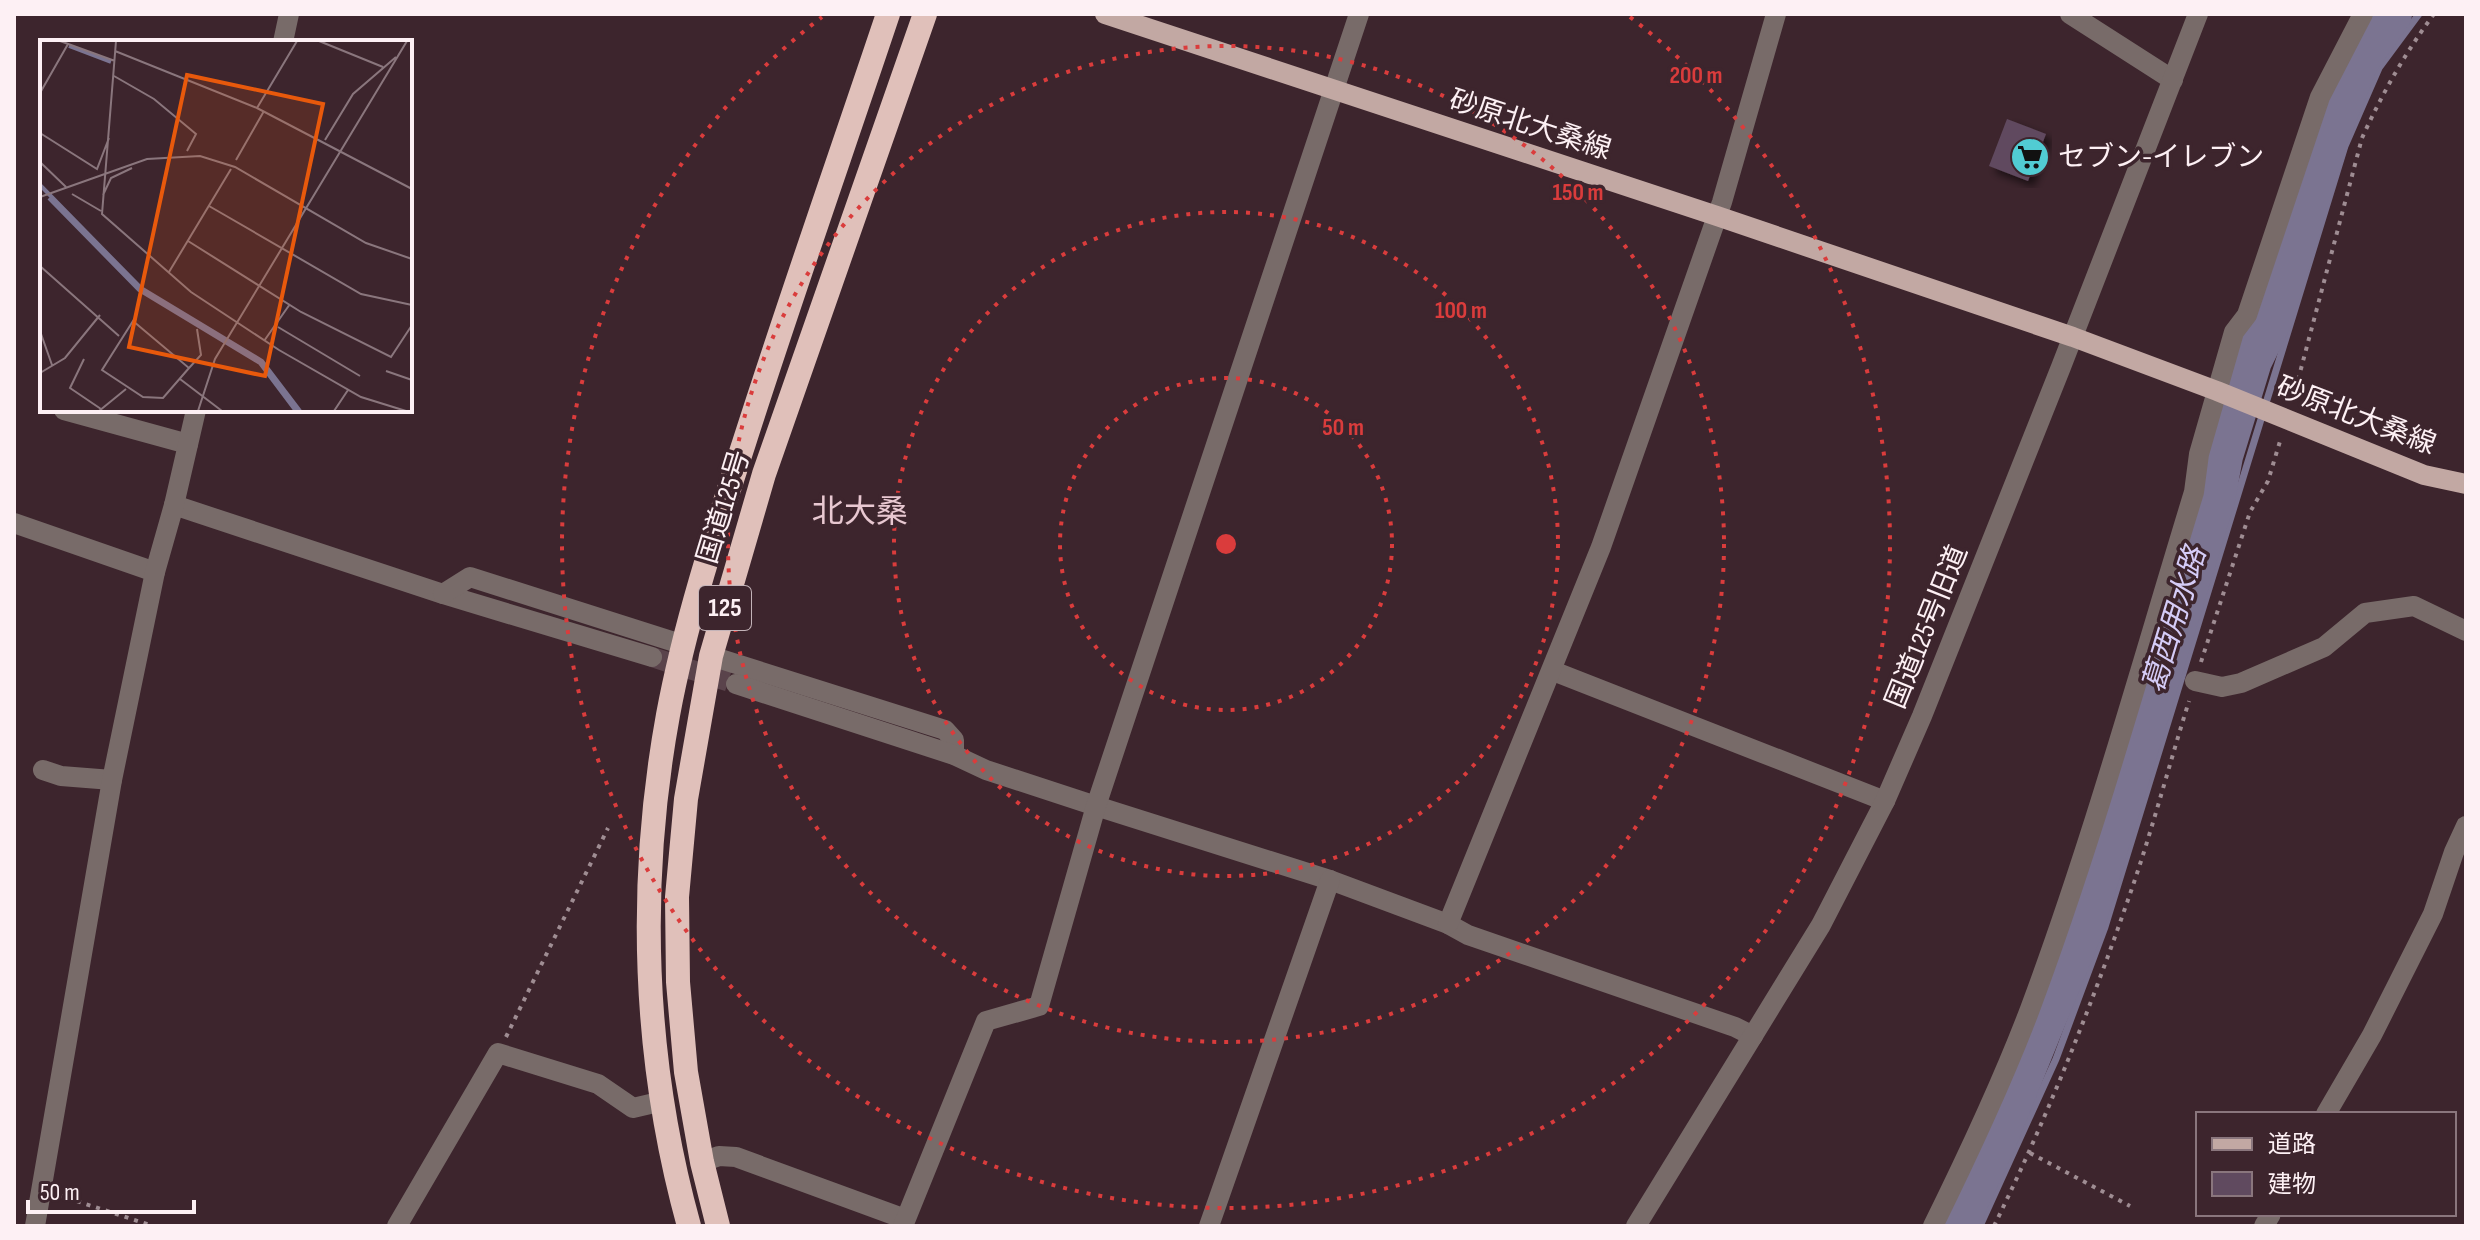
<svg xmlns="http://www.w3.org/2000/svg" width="2480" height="1240" viewBox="0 0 2480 1240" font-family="'Sofia Sans Condensed','Noto Sans JP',sans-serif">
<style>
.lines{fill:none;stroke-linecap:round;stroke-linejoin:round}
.stream{stroke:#7b7491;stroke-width:7}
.river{stroke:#7b7491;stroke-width:40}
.building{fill:#604a5f;filter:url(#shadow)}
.minor-tunnel{stroke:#5a434b;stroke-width:20;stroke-dasharray:20 10;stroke-linecap:butt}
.path{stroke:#9f8d93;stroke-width:4;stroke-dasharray:4 6;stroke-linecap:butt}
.minor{stroke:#786b69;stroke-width:20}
.major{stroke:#c2a8a3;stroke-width:20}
.highway{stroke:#e0c0ba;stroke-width:24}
.ring{fill:none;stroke:#da3c3c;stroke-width:4;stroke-dasharray:4 8}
.labels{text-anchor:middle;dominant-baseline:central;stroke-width:7;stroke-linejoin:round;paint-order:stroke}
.shield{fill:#3d252d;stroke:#c3b3b8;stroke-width:2}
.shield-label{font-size:26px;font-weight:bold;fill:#fdf0f4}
.street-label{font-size:28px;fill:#fdf0f4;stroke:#3d252d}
.poi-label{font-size:28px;fill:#fdf0f4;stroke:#3d252d;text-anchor:start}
.water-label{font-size:30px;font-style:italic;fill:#d5ccf7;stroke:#3d252d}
.quarter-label{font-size:32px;fill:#e8c8d1;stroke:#3d252d}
.inset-river{fill:none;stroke:#7b7491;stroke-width:4}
.inset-road{fill:none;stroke:#8a767d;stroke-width:2}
.view{fill:#e8590c;fill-opacity:0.15;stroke:#e8590c;stroke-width:4}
.inset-edge{fill:none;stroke:#fdf0f4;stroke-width:4}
.centre{fill:#da3c3c;stroke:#3d252d;stroke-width:4}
.ring-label{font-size:24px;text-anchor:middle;font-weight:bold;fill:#da3c3c;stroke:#3d252d;stroke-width:7;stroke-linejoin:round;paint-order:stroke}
</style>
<defs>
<filter id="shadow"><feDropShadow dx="6" dy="6" stdDeviation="4" flood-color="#0009"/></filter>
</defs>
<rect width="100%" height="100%" fill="#3d252d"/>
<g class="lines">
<path class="stream" d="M1980,1226l76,-167 49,-132 240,-781 34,-78 40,-54"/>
<path class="river" d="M1957,1226l40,-86 87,-214 131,-427 8,-43 29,-95 20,-41 64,-202 23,-57 33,-47"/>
</g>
<path class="building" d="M2007,119l39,15 -18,47 -39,-15z"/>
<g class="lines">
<path class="minor-tunnel" d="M652,657l84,27"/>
<g class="path">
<path d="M2293,399l69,-261c20,-44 43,-85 72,-124"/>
<path d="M2201,662l49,-150 18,-31 13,-43"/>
<path d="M506,1037l102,-209"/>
<path d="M2030,1153l100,53"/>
<path d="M58,1195l95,31"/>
<path d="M1994,1226c53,-108 97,-219 136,-332 22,-63 39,-129 59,-193"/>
</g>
<g class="minor">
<path d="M2070,14l103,66"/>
<path d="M283,42l6,-28"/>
<path d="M64,410l124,34"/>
<path d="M174,505l269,89 209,63"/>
<path d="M14,523l141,49"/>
<path d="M443,594l27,-17 214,68"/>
<path d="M711,656l234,74 9,10v15"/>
<path d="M1553,671l332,130"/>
<path d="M2195,681l27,6 19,-4 83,-36 41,-34 49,-7 52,25"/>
<path d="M736,684l218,71 32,15 110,36 234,74 118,44 20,11 267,92 18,9"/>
<path d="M43,770l18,6 51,4"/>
<path d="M1448,924l153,-377 121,-345 54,-188"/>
<path d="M2326,1114l46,-79 61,-121 21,-62 12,-26"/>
<path d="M702,1162l17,-6 17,1 169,62"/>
<path d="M35,1226l77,-446 43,-208 19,-67 22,-95"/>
<path d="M397,1226l101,-173 100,31 35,24 30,-7"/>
<path d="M903,1226l83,-205 53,-15 57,-200 263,-792"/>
<path d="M1209,1226l121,-346"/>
<path d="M1636,1226l185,-301 64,-124 37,-85 139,-349 137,-353"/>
<path d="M1933,1226c35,-71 69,-143 97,-217 63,-169 111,-344 164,-517l5,-38 35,-122 13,-17 73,-218 43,-83"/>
<path d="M2264,1226l7,-12"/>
</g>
<path class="major" d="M1105,14l612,202 356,121 144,54 207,84 42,9"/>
<g class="highway">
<path d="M689,1226c-46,-166 -52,-341 -21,-511 17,-92 47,-183 76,-272 46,-144 96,-286 144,-429"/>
<path d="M718,1226l-16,-64 -16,-90 -8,-90 -1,-85 9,-98 25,-143 53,-182 161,-460"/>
</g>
</g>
<g class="ring">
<circle cx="1226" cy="544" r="166"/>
<circle cx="1226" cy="544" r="332"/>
<circle cx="1226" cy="544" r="498"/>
<path d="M1630 17A664 664 0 1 1 822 17"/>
</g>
<defs>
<g id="supermarket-disc" transform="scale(2)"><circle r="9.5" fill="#51ccd3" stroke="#3d252d"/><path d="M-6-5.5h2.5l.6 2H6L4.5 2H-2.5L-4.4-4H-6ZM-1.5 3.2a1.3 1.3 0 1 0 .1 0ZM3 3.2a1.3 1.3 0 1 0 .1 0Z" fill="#111"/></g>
</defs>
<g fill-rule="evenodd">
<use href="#supermarket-disc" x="2030" y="157"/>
</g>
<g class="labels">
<rect class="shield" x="699" y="586" width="52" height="44" rx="6"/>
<g class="shield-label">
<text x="725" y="608">125</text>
</g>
<g class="street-label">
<text transform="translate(1530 125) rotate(18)">砂原北大桑線</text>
<text transform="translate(2356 416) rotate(21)">砂原北大桑線</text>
<text transform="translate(724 507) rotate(-73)">国道125号</text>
<text transform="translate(1927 627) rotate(-68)">国道125号旧道</text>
</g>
<g class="poi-label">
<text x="2058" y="157">セブン-イレブン</text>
</g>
<g class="water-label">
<text transform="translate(2175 620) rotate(-73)">葛西用水路</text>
</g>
<g class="quarter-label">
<text x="860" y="512">北大桑</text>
</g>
</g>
<g transform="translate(40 40)">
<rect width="372" height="372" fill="#3d252d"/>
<path class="inset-river" d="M29,6l42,16M0,145l101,103 121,73 38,50M9,158l90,92 121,73 36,48"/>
<path class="inset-road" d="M20,1l55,20M76,1l-14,173 89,78 88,58 82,47 45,14M279,1l64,26M75,11l142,57 155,81M74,36l40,23 42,35 -9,17M0,53l28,-49M217,68l40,-67M0,93l57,36 12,-31M285,100l28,-46 43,-37M196,120l28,-49M0,122l26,25M32,154l29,17M63,155l8,-17 21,-10M0,157l107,-38 53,-3 35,11 131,76 46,16M169,166l152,88 51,11M148,201l113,71 90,45 21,-32M0,226l79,70M129,232l62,-103M93,281l56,47 -26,30 -20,-1 -41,-27zM238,287l82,49M0,291l12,34M224,301l26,-37M44,319l-14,29 31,21M149,328l12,-13 -4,-26M346,331l26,9M0,333l25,-15 35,-43M140,339l42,32M59,371l27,-22M158,371l17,-52 192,-318M294,371l14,-21"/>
<path class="view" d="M147,35l136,29 -58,272 -136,-29z"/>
<rect width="372" height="372" class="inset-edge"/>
</g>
<circle cx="1226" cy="544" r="12" class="centre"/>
<g class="ring-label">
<text x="1696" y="83">200 m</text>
<text x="1578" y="200">150 m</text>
<text x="1461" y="318">100 m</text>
<text x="1343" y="435">50 m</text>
</g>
<rect width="2480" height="1240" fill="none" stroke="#fdf0f4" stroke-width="32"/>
<rect x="2196" y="1112" width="260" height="104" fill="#3d252d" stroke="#8a767d" stroke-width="2"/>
<rect x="2212" y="1138" width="40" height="12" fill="#c2a8a3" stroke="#8a767d" stroke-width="2"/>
<text x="2268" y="1152" font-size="24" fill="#fdf0f4">道路</text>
<rect x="2212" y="1172" width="40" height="24" fill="#604a5f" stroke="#8a767d" stroke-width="2"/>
<text x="2268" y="1192" font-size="24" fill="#fdf0f4">建物</text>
<path d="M28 1200v12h166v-12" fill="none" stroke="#fdf0f4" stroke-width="4"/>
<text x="40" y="1200" font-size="24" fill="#fdf0f4" stroke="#3d252d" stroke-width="6" paint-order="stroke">50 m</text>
</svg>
